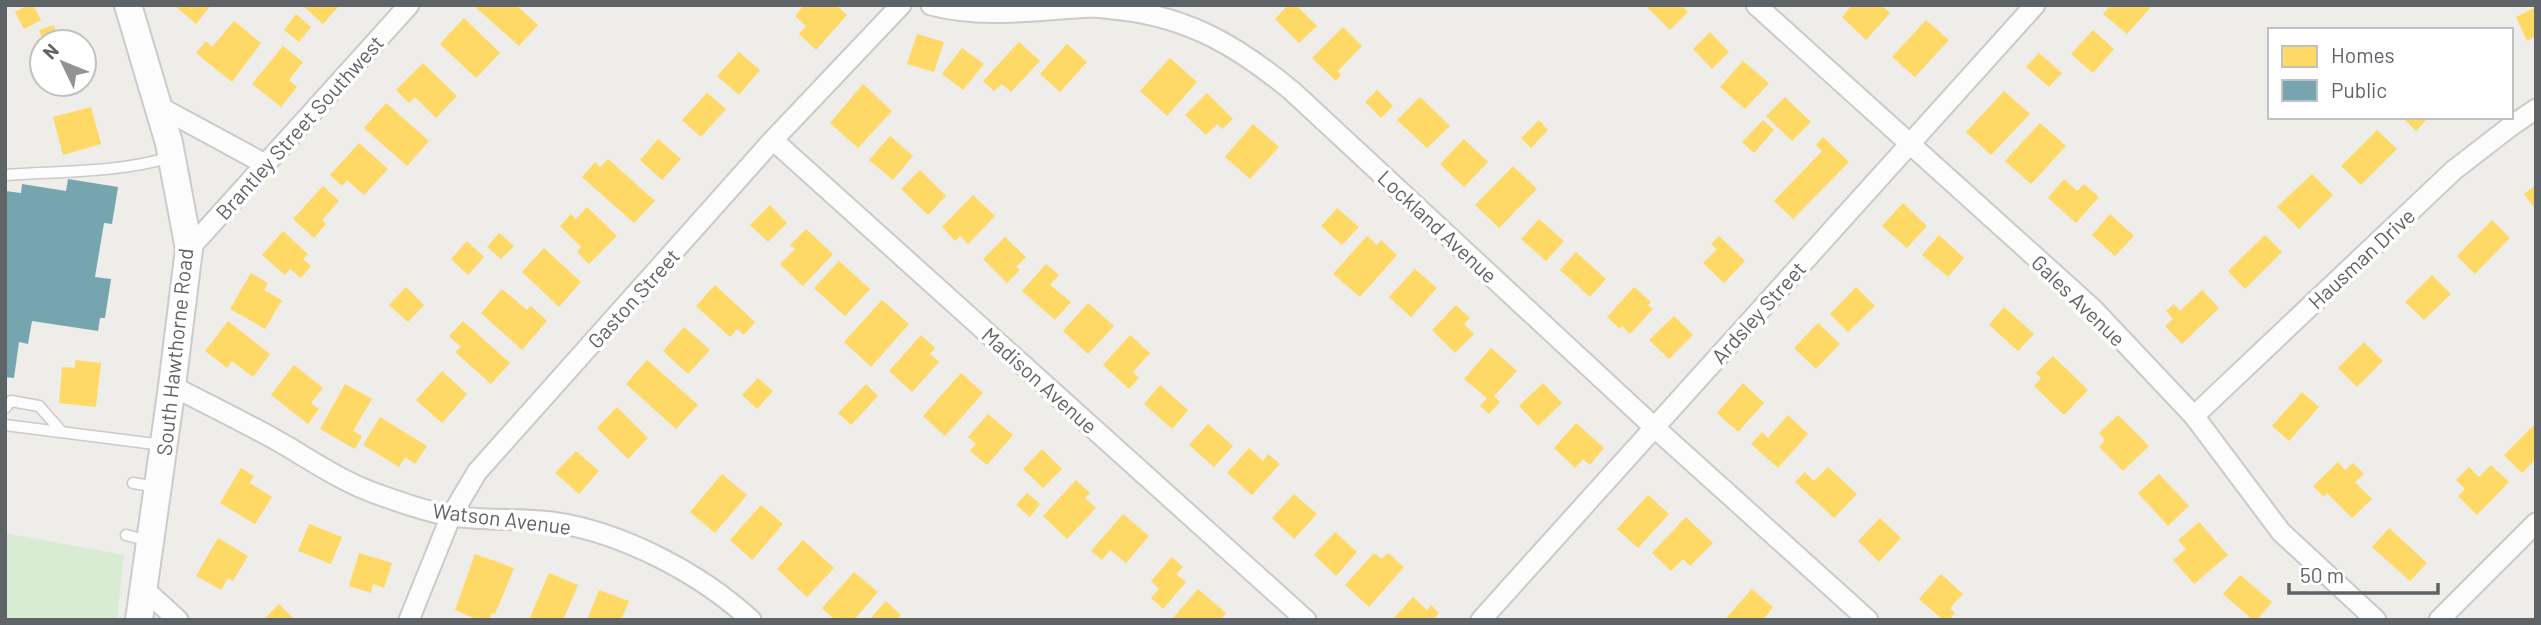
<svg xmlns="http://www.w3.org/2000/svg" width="2541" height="625" viewBox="0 0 2541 625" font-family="Barlow,sans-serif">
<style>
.green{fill:#d7ecd3}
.homes{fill:#ffd966}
.public{fill:#76a5af}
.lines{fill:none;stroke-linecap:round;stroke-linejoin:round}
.lane-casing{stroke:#cacaca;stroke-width:13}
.street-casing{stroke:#cacaca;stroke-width:23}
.secondary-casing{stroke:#cbcbcb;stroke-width:30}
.lane{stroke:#fdfcfc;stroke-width:10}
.street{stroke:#fdfcfc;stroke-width:19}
.secondary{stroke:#fdfcfc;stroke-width:26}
.labels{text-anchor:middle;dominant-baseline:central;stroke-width:7;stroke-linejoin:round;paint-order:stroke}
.street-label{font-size:21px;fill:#5e6368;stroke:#fff}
</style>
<rect width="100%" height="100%" fill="#efede9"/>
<path class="green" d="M5,533l119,22 -7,65h-112z"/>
<g class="homes">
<path d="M28,5h5l8,15 -17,9 -9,-17z"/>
<path d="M174,5h37l-15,19z"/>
<path d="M302,5h38l-17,19z"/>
<path d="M473,5h43l22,20 -19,21z"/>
<path d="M804,5h32l11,10 -31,35 -17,-16 7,-8 -11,-10z"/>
<path d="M1288,5h8l21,21 -18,17 -24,-24z"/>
<path d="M1645,5h36l7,7 -18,18z"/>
<path d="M1852,5h29l9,8 -24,27 -24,-23z"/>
<path d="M2111,5h37l2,3 -23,26 -24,-20z"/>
<path d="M2536,7v29l-9,5 -11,-24z"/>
<path d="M296,14l15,13 -12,15 -15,-12z"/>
<path d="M464,18l36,35 -24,25 -36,-34z"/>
<path d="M1926,20l23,20 -34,37 -23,-20z"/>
<path d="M234,21l27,22 -29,39 -36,-29 10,-12 6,6z"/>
<path d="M54,25l3,10 14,-4 4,11h-32l-4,-12z"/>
<path d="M1343,27l19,19 -24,25 3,4 -5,6 -24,-23z"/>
<path d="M2093,30l21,19 -21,24 -22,-19z"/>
<path d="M1710,32l19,20 -17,17 -19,-20z"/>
<path d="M917,34l27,8 -10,30 -27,-8z"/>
<path d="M1019,42l21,19 -29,31 -9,-8 -8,7 -11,-10z"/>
<path d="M1067,44l20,18 -27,30 -20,-18z"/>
<path d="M283,46l20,16 -14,18 8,7 -16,20 -29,-23z"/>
<path d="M962,48l22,16 -21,26 -21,-16z"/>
<path d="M739,52l21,18 -21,25 -22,-19z"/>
<path d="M2039,53l23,20 -13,14 -23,-20z"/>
<path d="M1170,58l27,24 -30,34 -27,-25z"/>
<path d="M1743,61l26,22 -24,26 -25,-22z"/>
<path d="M423,63l34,33 -21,22 -21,-21 -6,6 -13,-13z"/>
<path d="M863,84l29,27 -34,37 -28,-25z"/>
<path d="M1377,90l16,16 -12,12 -16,-16z"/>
<path d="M2004,91l26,23 -39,41 -25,-23z"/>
<path d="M707,93l19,16 -25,28 -19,-17z"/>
<path d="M1207,93l26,26 -11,10 -5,-5 -11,11 -21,-20z"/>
<path d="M1420,97l30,29 -23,22 -30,-28z"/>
<path d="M1785,97l26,25 -19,19 -26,-25z"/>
<path d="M386,103l43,38 -22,25 -43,-38z"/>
<path d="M91,107l10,37 -38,11 -10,-38z"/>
<path d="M2402,117h27l-13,14z"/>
<path d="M1539,120l9,10 -17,18 -10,-10z"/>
<path d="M1763,120l11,10 -20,23 -12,-11z"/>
<path d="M2040,123l26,23 -35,38 -26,-23z"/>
<path d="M1253,124l26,23 -29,32 -25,-22z"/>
<path d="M2377,130l20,19 -36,36 -20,-19z"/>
<path d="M890,136l23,20 -20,24 -24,-20z"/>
<path d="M1823,137l26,25 -56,57 -19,-18 48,-50 -6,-6z"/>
<path d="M658,139l23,20 -19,21 -22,-20z"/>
<path d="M1464,139l24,23 -24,25 -24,-23z"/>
<path d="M359,143l29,26 -24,26 -17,-15 -5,6 -12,-11z"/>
<path d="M608,159l47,42 -21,22 -52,-46 13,-15 5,5z"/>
<path d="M1513,166l24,23 -38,39 -24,-23z"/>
<path d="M920,170l26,26 -18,19 -27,-26z"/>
<path d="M2312,174l21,21 -34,34 -22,-22z"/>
<path d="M2064,179l13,12 7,-7 15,13 -23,26 -28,-25z"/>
<path d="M2536,185v25l-12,-16z"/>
<path d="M323,186l16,15 -17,19 4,4 -12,14 -21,-19z"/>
<path d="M973,195l22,21 -27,28 -8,-8 -5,5 -13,-14z"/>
<path d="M1903,203l24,23 -20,22 -25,-22z"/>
<path d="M770,205l17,18 -19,19 -18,-17z"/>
<path d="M587,207l30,29 -28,28 -12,-12 4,-5 -21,-21 11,-12 5,5z"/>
<path d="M1337,208l22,19 -17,18 -21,-19z"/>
<path d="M2110,214l24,22 -19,20 -23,-21z"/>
<path d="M1539,219l25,22 -18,20 -25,-22z"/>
<path d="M2492,220l18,18 -35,36 -18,-18z"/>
<path d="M806,229l27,25 -30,32 -23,-22 15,-15 -5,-4z"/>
<path d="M283,231l25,23 -5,5 8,7 -10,12 -11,-9 -5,6 -23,-20z"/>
<path d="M499,233l15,13 -13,13 -14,-12z"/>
<path d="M1939,235l25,23 -16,19 -26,-22z"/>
<path d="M2265,235l17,17 -37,37 -17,-18z"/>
<path d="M1367,236l10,9 4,-5 16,15 -37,42 -27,-23z"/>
<path d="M1719,236l26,25 -21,22 -21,-20 14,-14 -6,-5z"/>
<path d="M1005,237l21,20 -10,10 4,3 -13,13 -24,-24z"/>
<path d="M467,241l17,16 -16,18 -17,-16z"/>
<path d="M544,248l37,34 -22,25 -37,-35z"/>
<path d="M1576,252l30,27 -16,18 -30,-27z"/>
<path d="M839,261l31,28 -25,27 -31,-28z"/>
<path d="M1046,264l13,11 -9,10 21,17 -16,18 -33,-29z"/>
<path d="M1415,269l22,19 -26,29 -22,-20z"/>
<path d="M251,273l17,10 -4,7 18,10 -17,29 -35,-20z"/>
<path d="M2432,275l19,19 -27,26 -19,-18z"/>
<path d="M715,285l40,37 -11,13 -7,-6 -7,8 -34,-31z"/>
<path d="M406,287l18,18 -16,17 -19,-17z"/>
<path d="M1634,287l17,15 -3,3 5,4 -23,25 -8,-8 -2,3 -13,-12z"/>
<path d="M1856,287l19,19 -27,26 -18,-18z"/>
<path d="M502,289l25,21 4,-4 16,15 -25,29 -41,-37z"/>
<path d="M2202,290l17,18 -37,36 -17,-18 8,-7 -7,-8 8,-7 6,7z"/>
<path d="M882,300l27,24 -38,43 -27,-25z"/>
<path d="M1088,303l26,23 -26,28 -25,-23z"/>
<path d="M1456,305l14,13 -6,6 10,10 -19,19 -23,-23z"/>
<path d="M2004,307l30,27 -16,17 -29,-26z"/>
<path d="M1674,316l19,19 -24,24 -20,-19z"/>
<path d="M228,321l42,33 -17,23 -21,-16 -5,7 -22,-17z"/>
<path d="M463,321l47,42 -19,21 -36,-32 6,-5 -12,-11z"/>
<path d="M1818,323l22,21 -24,25 -22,-21z"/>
<path d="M684,327l26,23 -22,24 -25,-23z"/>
<path d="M921,335l14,13 -5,6 9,8 -27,30 -23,-21z"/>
<path d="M1130,335l20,18 -17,19 6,6 -10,11 -26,-24z"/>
<path d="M2364,342l19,19 -26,26 -19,-19z"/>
<path d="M1491,348l26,23 -23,25 6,6 -11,12 -9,-8 7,-8 -23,-19z"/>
<path d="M2053,356l35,34 -24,25 -30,-29 7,-8 -5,-5z"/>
<path d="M75,360l26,3 -5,44 -37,-4 3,-36 13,1z"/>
<path d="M647,360l51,45 -22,24 -50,-45z"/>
<path d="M294,365l29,23 -12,15 8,6 -11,15 -37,-29z"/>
<path d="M442,371l25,23 -25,29 -26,-23z"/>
<path d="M961,373l22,20 -38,43 -22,-20z"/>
<path d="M758,378l15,13 -16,18 -15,-14z"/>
<path d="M1543,383l19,20 -24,23 -19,-20z"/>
<path d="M1743,383l21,20 -26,29 -21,-19z"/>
<path d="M345,384l27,15 -19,32 9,5 -7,13 -35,-20z"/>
<path d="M866,384l12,12 -27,29 -13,-12z"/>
<path d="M1160,385l28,25 -16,19 -28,-25z"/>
<path d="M2302,392l17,15 -30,34 -17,-15z"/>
<path d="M617,407l31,31 -20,21 -31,-31z"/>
<path d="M988,414l25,21 -26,30 -17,-14 6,-7 -8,-7z"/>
<path d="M1788,415l20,19 -30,34 -27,-24 11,-12 6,6z"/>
<path d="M2118,415l31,31 -26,25 -24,-24 6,-7 -6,-7z"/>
<path d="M380,417l47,29 -12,18 -10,-7 -6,10 -36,-22z"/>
<path d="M1576,423l28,25 -14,17 -7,-6 -8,9 -21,-20z"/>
<path d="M2536,423v36l-14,14 -18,-18z"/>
<path d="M1208,424l25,22 -19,21 -25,-22z"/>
<path d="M1249,448l14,13 5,-7 12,10 -28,31 -25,-22z"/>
<path d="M1042,449l20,20 -19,19 -20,-19z"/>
<path d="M576,451l23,20 -20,23 -24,-21z"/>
<path d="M2338,462l7,8 8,-7 11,11 -9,8 17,17 -20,19 -25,-25 -3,4 -11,-11z"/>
<path d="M2491,465l18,17 -32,33 -19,-19 7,-7 -9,-9 13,-13 10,10z"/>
<path d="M1828,467l29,27 -23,24 -39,-36 10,-10 9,9z"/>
<path d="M241,468l13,8 -4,7 22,14 -17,27 -35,-21z"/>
<path d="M722,474l25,21 -32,38 -25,-21z"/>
<path d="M2159,474l30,32 -21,20 -30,-33z"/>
<path d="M1076,480l14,13 -5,5 11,10 -29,31 -24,-23z"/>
<path d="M1027,493l13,11 -10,13 -14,-12z"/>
<path d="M1294,494l23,20 -23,25 -22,-21z"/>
<path d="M1648,495l21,19 -31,34 -21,-19z"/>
<path d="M761,505l22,19 -31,36 -22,-20z"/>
<path d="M1123,514l26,22 -23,27 -16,-13 -8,10 -11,-9z"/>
<path d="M1686,517l27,26 -23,23 -7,-7 -12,12 -19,-18z"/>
<path d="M1880,518l21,20 -22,24 -21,-21z"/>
<path d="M2199,522l29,33 -34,29 -21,-24 13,-11 -8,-9z"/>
<path d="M309,524l33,13 -11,27 -33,-13z"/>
<path d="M2389,528l38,35 -17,18 -38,-34z"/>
<path d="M1335,532l22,20 -21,24 -22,-21z"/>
<path d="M218,538l30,18 -15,25 -5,-3 -7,12 -25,-14z"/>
<path d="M803,540l31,28 -27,29 -30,-28z"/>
<path d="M359,553l33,10 -8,25 -11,-4 -2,9 -22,-7z"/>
<path d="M1374,553l8,6 6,-6 16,14 -35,40 -24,-22z"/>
<path d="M475,554l39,14 -19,46 -3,-1 -3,7h-11l-23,-10z"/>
<path d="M1172,557l11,10 -7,7 10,8 -23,27 -12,-11 8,-9 -8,-8z"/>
<path d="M854,572l24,20 -24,28h-19l-13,-12z"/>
<path d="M549,573l29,12 -15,35h-34z"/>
<path d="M1941,574l22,20 -13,14 5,5 -6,7h-6l-24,-21z"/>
<path d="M2240,575l32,27 -15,18h-4l-30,-26z"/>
<path d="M1198,589l28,24 -6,7h-49z"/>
<path d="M1752,589l21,18 -10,13h-33l-3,-3z"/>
<path d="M599,590l30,11 -8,19h-34z"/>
<path d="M1413,597l14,13 4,-5 8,8 -6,7h-41z"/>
<path d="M886,601l15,14 -4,5h-28z"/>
<path d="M279,604l16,16h-32z"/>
</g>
<path class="public" d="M68,179l50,8 -6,37 -8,-1 -9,54 16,2 -6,39h-5l-2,13 -66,-10 -4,23 -9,-2 -5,36 -9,-1v-186l16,2 1,-9 44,7z"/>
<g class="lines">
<g class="lane-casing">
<g id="lane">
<path d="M5,175c54,-4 114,-2 166,-18"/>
<path d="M5,408l6,-7 28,5 23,26"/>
<path d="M5,425l158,20"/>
<path d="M133,483l24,4"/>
<path d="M126,535l23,6"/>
</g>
</g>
<g class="street-casing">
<g id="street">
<path d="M931,5c52,14 106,5 159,2 11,0 21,2 32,3 69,8 118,38 170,81l362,336 214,193"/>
<path d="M1756,5l336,303 102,108 87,116 95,88"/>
<path d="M158,106l107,58"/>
<path d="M773,140l533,480"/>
<path d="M189,249l220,-244"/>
<path d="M172,386c35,18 70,35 104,54 34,19 67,43 104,55 22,8 48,17 71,21 33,5 68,2 101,6 70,10 148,51 199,98"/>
<path d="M2194,416l260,-246 57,-44 25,-17"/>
<path d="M143,588l35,32"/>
<path d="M409,620l42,-104 26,-44 296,-332 128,-135"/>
<path d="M1481,620l554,-615"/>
<path d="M2439,620l97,-97"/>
</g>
</g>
<g class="secondary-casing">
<path id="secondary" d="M128,5l41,138 20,106 -17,137 -33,234"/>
</g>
<use href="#lane" class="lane"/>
<use href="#street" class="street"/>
<use href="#secondary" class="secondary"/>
</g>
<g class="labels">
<g class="street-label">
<text transform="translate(299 127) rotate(-48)">Brantley Street Southwest</text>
<text transform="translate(1438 226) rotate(43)">Lockland Avenue</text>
<text transform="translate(2361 258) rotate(-43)">Hausman Drive</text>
<text transform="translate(633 298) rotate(-48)">Gaston Street</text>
<text transform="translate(2079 300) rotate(44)">Gales Avenue</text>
<text transform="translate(1758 312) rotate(-48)">Ardsley Street</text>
<text transform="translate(174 352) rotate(-84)">South Hawthorne Road</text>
<text transform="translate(1040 380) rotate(42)">Madison Avenue</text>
<text transform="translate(502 518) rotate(7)">Watson Avenue</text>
</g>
</g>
<rect width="2541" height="625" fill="none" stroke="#5e6368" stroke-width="14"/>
<rect x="2268" y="28" width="245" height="91" fill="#ffffff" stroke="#bfc1c3" stroke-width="2"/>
<rect x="2282" y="46" width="35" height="21" fill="#ffd966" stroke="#bfc1c3" stroke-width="2"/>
<text x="2331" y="63" font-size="21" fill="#5e6368">Homes</text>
<rect x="2282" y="80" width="35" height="21" fill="#76a5af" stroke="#bfc1c3" stroke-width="2"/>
<text x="2331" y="98" font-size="21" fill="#5e6368">Public</text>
<g transform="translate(63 63) rotate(313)"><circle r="33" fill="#ffffff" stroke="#bfc1c3" stroke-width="2"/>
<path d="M0-5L12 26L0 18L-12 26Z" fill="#919395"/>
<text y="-10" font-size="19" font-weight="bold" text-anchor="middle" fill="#5e6368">N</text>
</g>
<path d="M2289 583v10h149v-10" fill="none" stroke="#5e6368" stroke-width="3.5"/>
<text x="2300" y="583" font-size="21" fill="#5e6368" stroke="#ffffff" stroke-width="5" paint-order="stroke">50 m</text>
</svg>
